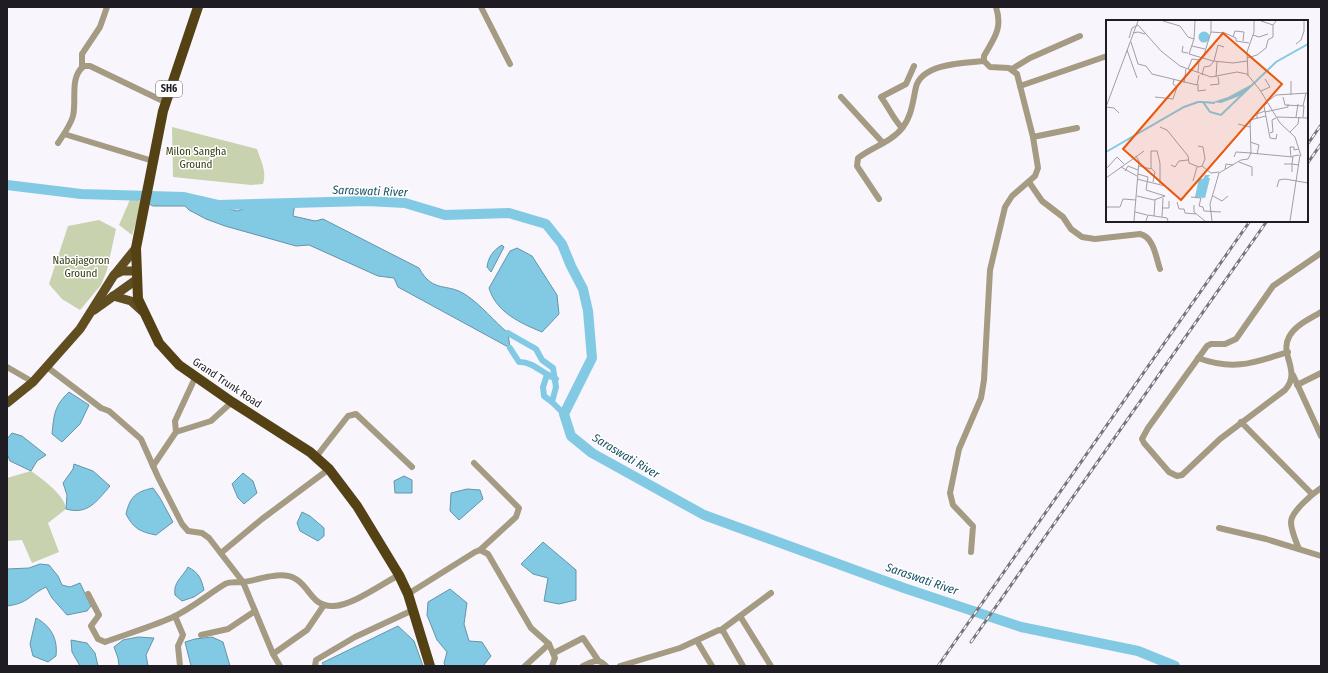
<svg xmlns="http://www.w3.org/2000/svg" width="1328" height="673" viewBox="0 0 1328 673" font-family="'Fira Sans Condensed',sans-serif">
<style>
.green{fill:#c8d2ae}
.water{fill:#82c9e3;stroke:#6495a9}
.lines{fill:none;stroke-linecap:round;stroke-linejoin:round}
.canal{stroke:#82c9e3;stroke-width:6}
.river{stroke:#82c9e3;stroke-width:10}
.minor{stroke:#a59a82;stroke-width:6}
.primary{stroke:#614e20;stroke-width:9}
.trunk{stroke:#544114;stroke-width:10}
.rail-casing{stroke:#77747c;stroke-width:3}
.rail{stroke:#fff;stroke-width:1.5;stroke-dasharray:4.5;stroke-linecap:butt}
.labels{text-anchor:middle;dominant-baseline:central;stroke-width:3;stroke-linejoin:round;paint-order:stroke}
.shield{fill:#fff;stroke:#626065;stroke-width:1}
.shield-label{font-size:10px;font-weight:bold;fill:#1f1c23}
.park-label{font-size:11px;fill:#343d11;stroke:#fff}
.street-label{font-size:11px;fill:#1f1c23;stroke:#fff}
.water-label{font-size:12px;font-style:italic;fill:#175164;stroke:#fff}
.inset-river{fill:none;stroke:#82c9e3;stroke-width:2}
.inset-road{fill:none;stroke:#a19ea6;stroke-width:1}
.view{fill:#e8590c;fill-opacity:0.15;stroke:#e8590c;stroke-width:2}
.inset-edge{fill:none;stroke:#1f1c23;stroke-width:2}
</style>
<rect width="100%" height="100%" fill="#f8f5fd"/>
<g class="green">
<path d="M172,127l85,22c4,12 10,23 6,35l-12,1 -78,-8z"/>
<path d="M132,195l10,8 -10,32 -13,-10z"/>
<path d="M99,220l17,9 -9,41 -6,15 -21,25 -18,-11 -13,-15 19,-58z"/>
<path d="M31,471c11,8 34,24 35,38l-18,14 11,29 -27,11 -10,-23 -15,1v-63z"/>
</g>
<g class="water">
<path d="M151,196l33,1 53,14 21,-7 37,-1 -2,13 22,5 8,-2 96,49c14,26 28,14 47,27 15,10 28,26 42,38l2,15 -112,-61 -4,-9 -16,-2 -69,-31 -13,1 -71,-20 -19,-7 -17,-9 -4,-4h-32l-4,-2z"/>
<path d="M502,245l2,2 -13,25 -4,-5c1,-9 6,-17 15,-22z"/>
<path d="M517,248l15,8 25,39 2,19 -17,18c-22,-9 -46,-20 -53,-44l21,-37z"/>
<path d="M69,392l20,13 -9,19 -18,18 -10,-8c2,-19 2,-28 17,-42z"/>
<path d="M12,433l10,3 24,19 -9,6 -6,10 -21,-10 -3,-7v-15z"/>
<path d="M74,464l19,7 17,15c-14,16 -22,29 -44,23l1,-14 -4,-12 10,-14z"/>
<path d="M243,473l10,8 4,12 -13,11 -6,-6 -6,-14z"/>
<path d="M404,476l8,4v13h-17l-1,-12z"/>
<path d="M153,488l7,10 13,24 -17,13c-16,-3 -23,-7 -30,-21 4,-17 9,-22 27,-26z"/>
<path d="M467,489l13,1 3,9 -24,21 -9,-9 1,-18z"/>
<path d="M302,512l8,4 14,12v8l-6,5 -18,-10 -3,-8z"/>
<path d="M543,542l33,28v30l-17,4 -15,-3 4,-23 -15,-4 -12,-10z"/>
<path d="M40,564l9,1 9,11 4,9 8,2 10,-4 11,23 -4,5 -20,4 -15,-17 -6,-11c-18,9 -17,16 -39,19v-37l22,-1z"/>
<path d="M188,567c11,6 13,11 16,23l-10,7 -12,4 -7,-6c-2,-13 7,-17 13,-28z"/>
<path d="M450,589l17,14 -3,21 5,17 13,1 9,14 -8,10h-38l-1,-3 3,-11 -10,-12 -10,-25 1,-13z"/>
<path d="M36,618c15,8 22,21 20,38l-8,6 -15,-6 -3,-12z"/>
<path d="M398,626l16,15 9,25h-99l-2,-3z"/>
<path d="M138,637l16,1 -8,17 2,11h-29l-1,-8 -4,-11 9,-7z"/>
<path d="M212,637l11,5 7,24h-39l-6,-24 10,-3z"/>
<path d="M71,640l16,3 8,10 3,13h-18l-8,-14z"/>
</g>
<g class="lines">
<g class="canal">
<path d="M508,333l28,16 6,11 11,8 3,19 -4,15 12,12"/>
<path d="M510,348l9,14c13,-1 24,12 37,17"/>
<path d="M547,375l-4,12 1,9 8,6"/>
</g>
<path class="river" d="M7,185l74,9 103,3 35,8 148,-4 38,2 40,12 64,-2 37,11 16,20 9,22 12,23 5,22 4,47 -28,56 7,22 21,17 112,62 200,73 117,39 117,24 37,15"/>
<g class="minor">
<path d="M481,7l29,57"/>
<path d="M82,67v-13l18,-27 7,-20"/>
<path d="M1012,69l18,-11 50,-22"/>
<path d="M1020,86l87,-30"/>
<path d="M841,97l42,46"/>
<path d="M902,128c-9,-10 -13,-20 -21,-31l25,-13 8,-18"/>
<path d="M64,134l89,27"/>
<path d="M1033,137l44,-9"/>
<path d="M58,143c6,-9 12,-17 15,-27 4,-16 -4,-39 11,-50h6l75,36"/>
<path d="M1029,182l13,19 21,16 8,12 11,8 13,2 45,-5c14,3 16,24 20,35"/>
<path d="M879,199l-22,-33 1,-8c14,-11 34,-16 45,-31 9,-12 10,-27 13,-40 6,-24 49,-24 68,-26"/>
<path d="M1321,253l-48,33 -37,53 -11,5h-14l-4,2 -59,82 -6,11 2,4 25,29 8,4 5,-1 38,-36 65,-49c17,-19 -6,-35 4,-53 6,-12 21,-18 32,-25"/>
<path d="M1198,358c36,13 55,5 90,-6"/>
<path d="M7,367l26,15"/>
<path d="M47,367l54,41 8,3 32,28 17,38 24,47 6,7 14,2 7,5 34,44 30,72 7,12"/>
<path d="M1293,375l28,61"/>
<path d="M1297,385l24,-12"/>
<path d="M1241,422l71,72"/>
<path d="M176,432l-1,-11 20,-43"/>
<path d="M316,457l32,-41 8,-2 56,53"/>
<path d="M474,463l45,45 -3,9 -36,33"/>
<path d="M153,466l23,-34 35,-11 21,-19"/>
<path d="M1219,528l47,11 55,17"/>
<path d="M1299,549c-3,-8 -8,-18 -8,-27 0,-10 21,-28 30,-34"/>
<path d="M971,552l2,-26 -20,-21 -3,-12 9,-44 22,-51 3,-18 6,-110 15,-63 7,-11 23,-20 3,-8 -5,-31 -16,-63 -8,-6 -19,-1 -6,-6v-5c10,-18 19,-27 12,-49"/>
<path d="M221,553l41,-34 67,-50"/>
<path d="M88,594l11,21 -8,11 7,13 7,3c22,-8 45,-15 66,-24 20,-9 36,-23 54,-34 6,-3 12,-1 18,-2 10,-1 20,-5 30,-6 39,-6 31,32 61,30 19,-1 48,-22 65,-31"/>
<path d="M408,594l67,-42 5,-2 8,4 43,74 18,16 6,14 -3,8"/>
<path d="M175,616l8,19 -5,11 2,20"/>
<path d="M740,616l31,50"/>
<path d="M721,630l50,-37"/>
<path d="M201,635l27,-6 27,-18"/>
<path d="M697,641l15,25"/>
<path d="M554,653l29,-15 15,22"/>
<path d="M273,654l34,-24 17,-25"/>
<path d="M315,666l1,-6 39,-23 58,-27"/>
<path d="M525,666l24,-22"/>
<path d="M583,666c9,-4 15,-9 23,0"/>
<path d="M620,666l60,-18 39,-18 4,1 20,35"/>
</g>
<g class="primary">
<path d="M115,274l21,-26"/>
<path d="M113,296l18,5 11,10"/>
<path d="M94,310l42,-30"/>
<path d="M7,403l26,-21 47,-53 34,-54 8,-4h14"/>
</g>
<path class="trunk" d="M198,7l-35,104 -27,137 2,51 21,44 20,22 53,37 78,50 19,17 28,37 42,69 9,19 22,72"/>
<g class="rail-casing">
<g id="rail">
<path d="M1307,145l14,-20"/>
<path d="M1307,164l14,-20"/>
<path d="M971,642l296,-421"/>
<path d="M938,666l312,-445"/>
</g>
</g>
<use href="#rail" class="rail"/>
</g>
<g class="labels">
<rect class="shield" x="156" y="81" width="26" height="16" rx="3"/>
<g class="shield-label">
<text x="169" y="89">SH6</text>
</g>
<g class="park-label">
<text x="196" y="151">Milon Sangha<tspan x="196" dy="13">Ground</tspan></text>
<text x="81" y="260">Nabajagoron<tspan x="81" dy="13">Ground</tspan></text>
</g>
<g class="street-label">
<text transform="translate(227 383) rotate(34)">Grand Trunk Road</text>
</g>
<g class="water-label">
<text transform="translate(370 191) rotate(2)">Saraswati River</text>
<text transform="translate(626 456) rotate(31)">Saraswati River</text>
<text transform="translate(922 579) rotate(19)">Saraswati River</text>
</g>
</g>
<g transform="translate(1106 20)">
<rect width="202" height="202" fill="#f8f5fd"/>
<path d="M92.5 17a5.5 5.5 0 1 1 11 0a5.5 5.5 0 1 1-11 0ZM148,63l-12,12 -21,8 -8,-1 15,-5zM99,155h5l-2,3h2l-5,20 -10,-1 4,-19 4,1z" fill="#82c9e3"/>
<path class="inset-river" d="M97,82l12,1M0,132l78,-45 14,-5h5l7,10 11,3 55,-53 32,-18"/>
<path class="inset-road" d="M57,1l17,5 8,11 6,2 -5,15 24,7 20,2 14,-2M155,1l12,4M105,12l14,1 11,5v3l13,2M27,13l5,-1 7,2M147,15l6,2 9,-3M127,17l2,-6 9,1 -1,9M23,18l3,-10 6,-3 23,26 19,15 31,11 26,-5 10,2 13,16 20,33 15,14 6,19M88,19l1,-18M25,22l7,22 8,2 6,8 45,11 2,-10M190,24l5,-4 3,-9v-10M77,26l-1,6 6,1M86,26l13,3M21,30l10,28M97,38l8,-26v-11M141,38l10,-3 9,-7 2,-8 5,-3v-12l3,-4M82,49l4,-10 7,1 -1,12M96,55l2,-8 6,-1 4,-5 4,-16 6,2M142,56l-1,-24 7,-20v-11M110,57l1,-15M78,63l2,-14M92,64v7l8,-1M104,65l9,-1 -1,-7M155,71l9,-4 -5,-8M185,75v-14M49,77l18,2 4,-12 -4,-3 1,-5M177,77l2,8 19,1 -1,11M162,81l8,-6 32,-2M161,83l-3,3 6,32 6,1 1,-5M197,86l3,-13M0,87l8,1 5,5M0,87l32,-86M159,92l23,-5v-3M171,97l31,1M190,97l2,-13M151,98v-4l8,-3M132,104l12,3M54,107l7,3 21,26 1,7 10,4 3,-1 9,7 8,-1M184,112l8,-8 1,-7M164,113l3,-1 -1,-12 4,-2M144,122l9,3 -2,9M92,126l5,1 2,12 -3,7M144,133l43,4M128,137l2,-5 15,1M185,137l-1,-10h4v3l5,-1M133,142l13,5v9M178,144h8l1,-8 6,-1M65,145l4,2 4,-6 9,-1M33,146l12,3M15,147l16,9M0,149l11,-12 7,7M119,149l1,-5 7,1M19,151l3,-5 10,4M186,152v-8l7,1M0,158l38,-27M31,159l28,7M87,161l4,-14M47,162l2,-10 -4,-4v-17h6l3,12v21M171,167l2,-7 6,-1 23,4M31,176l17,4 11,-4 -19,-6 2,-13 -10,-3M107,176l9,5 6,-5M85,177l10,1 -2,8 4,1 1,4 17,1M71,182l2,7h5l1,4 11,1M88,185v7l11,9M0,187h14l3,-8 13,1M57,188h6v-7M29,192l12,3M48,196l1,-16M56,197l1,-19M28,201l5,-60 -3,-5M40,201l2,-6 19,3 1,3M106,201l-2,-17 9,-31 22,-13 7,-1 3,-6 -1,-33 16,-4M184,201l10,-66"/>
<path class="view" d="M117,13l59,51 -101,116 -58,-51z"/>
<rect width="202" height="202" class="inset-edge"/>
</g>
<rect width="1328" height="673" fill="none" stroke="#1f1c23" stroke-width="16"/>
</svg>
